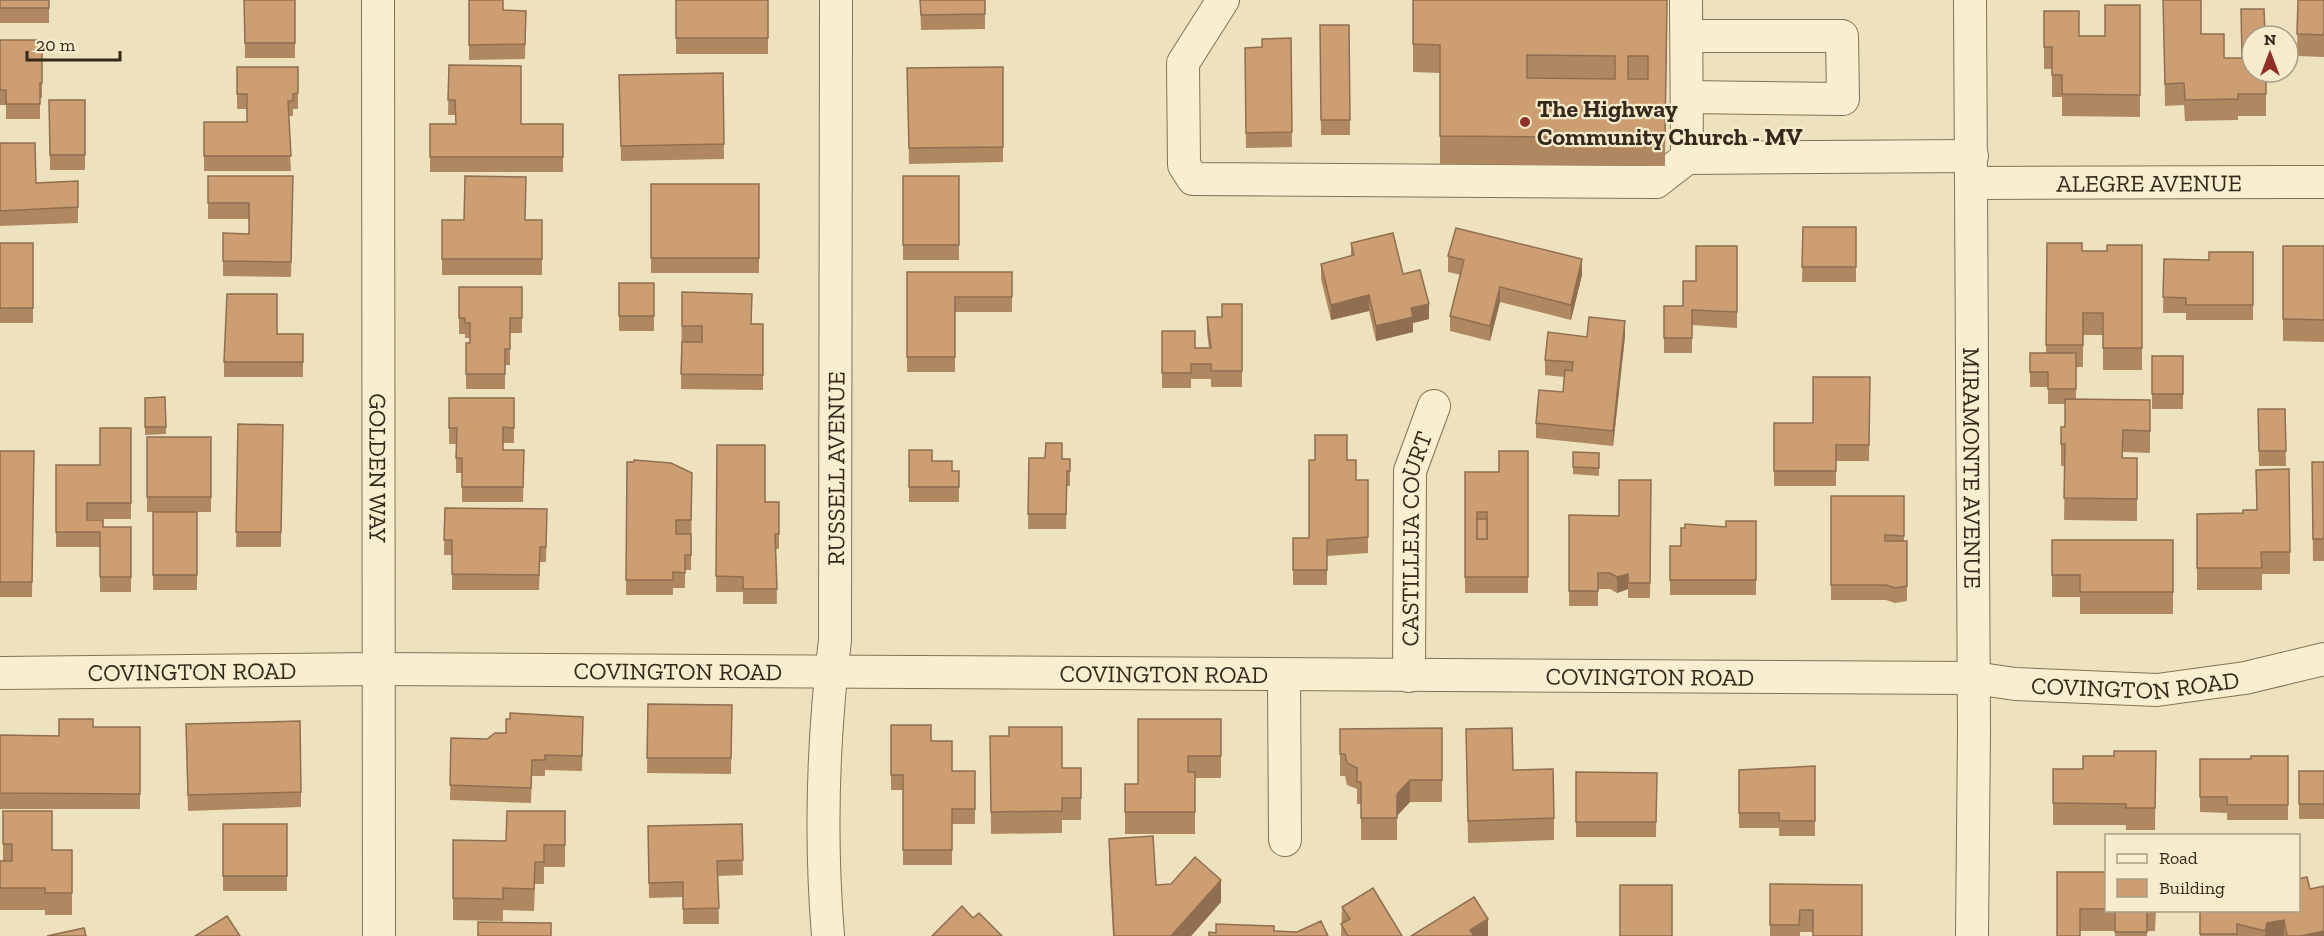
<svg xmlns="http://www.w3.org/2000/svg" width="2324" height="936" viewBox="0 0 2324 936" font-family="'Zilla Slab',serif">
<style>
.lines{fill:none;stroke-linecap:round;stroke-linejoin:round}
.minor-casing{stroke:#857256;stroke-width:34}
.minor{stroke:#f8efd0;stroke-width:32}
.wall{fill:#af8862}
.shaded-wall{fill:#8f6f50}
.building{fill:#cc9e72;stroke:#8f6f50;stroke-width:1.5;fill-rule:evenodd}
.poi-dot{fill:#932e27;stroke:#f5eccc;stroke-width:2}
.labels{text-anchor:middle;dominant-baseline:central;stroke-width:4.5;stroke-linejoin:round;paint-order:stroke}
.poi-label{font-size:24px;font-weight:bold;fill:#34291b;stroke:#f5eccc;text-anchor:start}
.street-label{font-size:24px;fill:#34291b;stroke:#f5eccc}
</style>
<rect width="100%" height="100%" fill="#ede2bd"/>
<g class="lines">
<g class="minor-casing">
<g id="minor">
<path id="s1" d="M378,0l1,936"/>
<path d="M1223,0l-40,63 1,102 9,14 463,3 31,-24 285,-2"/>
<path d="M1686,0l1,158"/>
<path id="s2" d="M1970,0l4,731 -2,205"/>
<path d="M1687,36h155l1,63 -156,-2"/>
<path id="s3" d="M1973,183l351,-1"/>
<path id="s4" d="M0,673l377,-4 1597,9 41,6 142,6 88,-12 79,-19"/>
<path d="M1284,675l1,165"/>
<path id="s5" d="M1409,676l1,-205 24,-65"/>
<path id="s6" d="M828,936c-8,-98 -5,-199 7,-296l1,-640"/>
</g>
</g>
<use href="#minor" class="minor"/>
</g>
<g class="wall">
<rect x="0" y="0" width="49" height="23"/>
<path d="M244,0h51v58h-50z"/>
<path d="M469,0l34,10 23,1 -1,48 -56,1z"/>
<rect x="676" y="0" width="92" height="54"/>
<path d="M920,0h65v29l-64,1z"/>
<path d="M1413,0h254l-2,166 -225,-2v-91l-27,-1z"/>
<path d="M2163,0l61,58h17v-49l25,63v44h-28v4l-53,1 -1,-16 -19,1z"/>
<path d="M2298,0h26v57l-27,-1z"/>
<path d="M2140,5v112l-78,-1v-19h-10v-28h-8v-58l35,25h26z"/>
<path d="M1320,25h29l1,110h-29z"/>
<path d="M1291,38l1,109 -46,1 -1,-100 17,-1z"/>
<path d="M0,40h42v58h-2v21h-34v-14h-6z"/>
<path d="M449,65l72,59h42v48h-133v-48h26l-1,-9h-7z"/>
<path d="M237,67h61v42h-5v7h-5l3,55h-87v-49h43v-13h-10z"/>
<path d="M1003,67v95l-94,2 -2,-96z"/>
<path d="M723,73l1,86 -103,2 -2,-86z"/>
<path d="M49,100h36v70h-35z"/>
<path d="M0,143l36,40 42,24v16l-78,3z"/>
<path d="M208,176h85l-2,101 -68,-1v-43l26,1v-15h-41z"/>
<rect x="903" y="176" width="56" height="84"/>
<rect x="651" y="184" width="108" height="89"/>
<rect x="442" y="220" width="100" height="55"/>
<path d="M1803,227h53v55h-54z"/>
<rect x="0" y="243" width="33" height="80"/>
<path d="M1351,243l52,31 26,45 -16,4v9l-37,9 -7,-30 -38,9 -10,-41v-15l30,-8z"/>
<path d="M2047,243l35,8h25l35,-6v125h-39v-35h-20v32h-7v32l74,1v53l-27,-1v6h14v63l-73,-1 1,-54h-4v-39h4v-23h-17v-17h-18v-34h16z"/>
<path d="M1737,246v82l-45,-3v28h-28v-47h19l13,-25z"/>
<path d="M2283,246h41v96l-41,-1z"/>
<path d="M2253,252v68h-67v-7h-23l1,-54 45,1z"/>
<path d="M1448,256l134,19 -11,45 -71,-18 -10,39 -40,-10v-15l11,-41 -13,-3z"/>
<path d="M907,272h105v40h-57v60h-48z"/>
<rect x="619" y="283" width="35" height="48"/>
<path d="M459,287h63v46h-12v32h-5v24h-39v-46h4v-5h-5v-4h-6z"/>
<path d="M682,292l69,32h12v66l-82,-1z"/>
<path d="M1242,304v83h-31v-8h-20v9h-29v-57l33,17h14l-2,-16v-15h15z"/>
<path d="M277,334h26v43h-79v-15z"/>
<path d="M1625,336l-12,110 -77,-8v-15l27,-31 1,-15 -19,-2v-15l42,-23z"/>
<rect x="2152" y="356" width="31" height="53"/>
<path d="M1870,377l-1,84h-33v25h-62v-63h39z"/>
<path d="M165,397l1,37 -21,1v-37z"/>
<path d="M449,398h65v45h-11v7h21l-1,52h-61v-29h-6v-29h-7z"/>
<path d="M2258,409h27l1,57h-27z"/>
<path d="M238,424l45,1 -2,122h-45z"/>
<path d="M131,428v91h-44v1l16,7h28v65h-31v-45h-44v-82h44z"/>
<rect x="147" y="437" width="64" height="75"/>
<path d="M717,445l48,57h14v47h-3l1,55h-34v-12h-27z"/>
<path d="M909,450l43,21h7v31h-50z"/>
<path d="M0,451h34l-2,146h-32z"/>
<path d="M1528,451v142h-63v-121h34z"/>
<path d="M1573,452l26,1v23l-26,-2z"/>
<path d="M1029,458l41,1v27h-3l-1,43h-38z"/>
<path d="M1347,460l9,20h12v73l-41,3v29h-34v-47h16z"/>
<path d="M627,462l65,11 -1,97h-6v18h-12v7h-47z"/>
<path d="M2312,462h12v99h-11z"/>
<path d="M1651,480l-1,118h-22v-9l-11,4 -7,-4h-12v17h-29v-91l50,1z"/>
<path d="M1831,496h73v45h3v60l-12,2 -9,-3h-55z"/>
<path d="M445,508l102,1 -1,53h-6l-1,28h-87v-35h-8z"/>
<rect x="153" y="512" width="44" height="78"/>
<path d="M2197,514l93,38v22h-28v16h-65z"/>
<path d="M1756,521v74h-86v-49h11l45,-19z"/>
<path d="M2052,540h121v74h-93v-17h-28z"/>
<path d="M648,704l84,1 -1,69 -84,-1z"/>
<path d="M583,717l-1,54 -37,-1v6h-13l-1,27 -81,-3 1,-62 36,1 19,-6z"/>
<path d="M1221,719v59h-26v56h-70v-50h13z"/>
<path d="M186,724l115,68v15l-113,4z"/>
<path d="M891,725l40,16 21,30h23v53h-23v41h-49v-75h-12z"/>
<path d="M140,727v82h-140v-74l59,1z"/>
<path d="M1442,728v74h-32l-13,13v25h-36v-36h-4v-15l-10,-4 -2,-9h-5v-47z"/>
<path d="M1466,729l47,41 41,48v22l-86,3z"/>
<path d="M990,736l72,32h19v52h-19v13l-71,1z"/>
<path d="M2156,751l-1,79h-29v-5h-73v-56h30l31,-13z"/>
<path d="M2288,756v64h-61v-7l-27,-1v-53h51z"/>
<path d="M1815,766v70h-36v-8h-40v-58z"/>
<rect x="2299" y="771" width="25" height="48"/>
<path d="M1576,772l81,1 -1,64h-80z"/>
<path d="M3,811l49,39h20v65h-27v-5h-45v-49h3z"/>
<path d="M565,811v56h-21v17h-9l-1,27 -31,-1v11l-50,-1v-80l53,1z"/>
<rect x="223" y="824" width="64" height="67"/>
<path d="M742,824l1,51 -25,1 1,48h-36v-27l-34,1 -1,-72z"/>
<path d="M1109,839l47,46 65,17 -30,34h-78l-4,-75z"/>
<path d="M2106,872v38h50l-1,21h-8v5h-32v-5h-35l-23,5z"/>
<path d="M1770,884l92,1 -49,47h-13v4h-30z"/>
<path d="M2310,889l14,47h-124v-26h98z"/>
<path d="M1342,907l60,29h-61z"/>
</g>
<g class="shaded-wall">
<path d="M1582,259v16l-11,45v-15z"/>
<path d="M1500,287v15l-10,39v-15z"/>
<path d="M1369,295v16l-38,9v-15z"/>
<path d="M1429,304v15l-16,4v9l-37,9v-15l35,-18z"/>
<path d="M1625,321v15l-12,110v-15z"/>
<path d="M1628,574v15l-11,4v-16z"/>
<path d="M1410,780v22l-13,14v-22z"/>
<path d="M1221,880v22l-30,34h-20z"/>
<path d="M1488,919v17h-18v-6z"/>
<path d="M2284,920v16h-19l2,-13z"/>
<path d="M2324,931v5h-23z"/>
</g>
<g class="building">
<rect x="0" y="0" width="49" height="8"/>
<path d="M244,0h51v43h-50z"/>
<path d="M469,0h34v10l23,1 -1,33 -56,1z"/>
<rect x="676" y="0" width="92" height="38"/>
<path d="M920,0h65v14l-64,1z"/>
<path d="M1413,0h254l-2,138 -225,-2v-91l-27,-1zM1527,55l88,1v23l-88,-1zM1628,56h20v23h-20z"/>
<path d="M2163,0h38v34h23v24h18l-1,-49h23l1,27h-13v36h14v22h-28v5l-53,1 -1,-17 -19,1z"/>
<path d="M2298,0h26v35l-27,-1z"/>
<path d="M2105,5h35v90l-78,-1v-19h-10v-28h-8v-36h35v25h26z"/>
<path d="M1320,25h29l1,95h-29z"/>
<path d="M1291,38l1,94 -46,1 -1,-85 17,-1v-8z"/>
<path d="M0,40h42v43h-2v21h-34v-14h-6z"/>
<path d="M449,65l72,1v58h42v33h-133v-33h26l-1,-24h-7z"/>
<path d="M237,67h61v26l-5,1v7h-5l3,55h-87v-34h43v-28h-10z"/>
<path d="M1003,67v80l-94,1 -2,-80z"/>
<path d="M723,73l1,71 -103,2 -2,-71z"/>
<path d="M49,100h36v55h-35z"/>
<path d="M0,143h35l1,40 42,-2v26l-78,4z"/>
<path d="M208,176h85l-2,86 -68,-1v-28l26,1v-31h-41z"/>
<path d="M465,176l61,1 -1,43h17v39h-100v-39h22z"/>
<rect x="903" y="176" width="56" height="69"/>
<rect x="651" y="184" width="108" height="74"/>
<path d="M1803,227h53v40h-54z"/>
<path d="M1456,228l126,31 -11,46 -71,-18 -10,39 -40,-10 14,-56 -16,-4z"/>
<path d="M1393,233l10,41 17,-4 9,34 -18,4 2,9 -37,9 -7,-31 -38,10 -10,-41 33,-9 -3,-12z"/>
<rect x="0" y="243" width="33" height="65"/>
<path d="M2047,243h35v8h25v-6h35v103h-39v-35h-20v32h-37z"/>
<path d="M1696,246h41v66l-45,-2v28h-28v-32h19v-25h13z"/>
<path d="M2283,246h41v74l-41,-1z"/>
<path d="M2209,252h44v53h-67v-7l-23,-1 1,-38 45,1z"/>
<path d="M907,272h105v25h-57v60h-48z"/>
<rect x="619" y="283" width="35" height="33"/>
<path d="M459,287h63v31h-12v31h-5v25h-39v-31h4v-20h-5v-5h-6z"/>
<path d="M682,292l70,2 -1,30h12v51l-82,-1 1,-32h20v-16h-20z"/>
<path d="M227,294h50v40h26v28h-79z"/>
<path d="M1222,304h20v67h-31v-7h-20v9h-29v-42h33v17h16l-4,-31h15z"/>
<path d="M1589,317l36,4 -12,110 -77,-8 3,-33 24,2 2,-22 7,1 1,-9 -28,-2 3,-28 39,5z"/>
<path d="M2030,353h46v36h-28v-17h-18z"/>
<rect x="2152" y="356" width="31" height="38"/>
<path d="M1813,377h57l-1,68h-33v26h-62v-48h39z"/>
<path d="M165,397l1,30h-21v-29z"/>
<path d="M449,398h65v30l-11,-1v23h21l-1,37h-61v-29h-6l1,-30h-8z"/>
<path d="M2065,399l85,1v31l-27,-1 -1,28h15v41l-73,-1 1,-54h-4v-17h4z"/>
<path d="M2258,409h27l1,42h-27z"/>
<path d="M238,424l45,1 -2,107h-45z"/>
<path d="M100,428h31v75h-44v17h16v7h28v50h-31v-45h-44v-67h44z"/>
<path d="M1315,435h32v25h9v20h12v57l-41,3v30h-34v-32h16v-78h6z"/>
<rect x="147" y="437" width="64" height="60"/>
<path d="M1046,443h16v16h8v12h-3l-1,43h-38l1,-56h16z"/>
<path d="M717,445h48v57h14v32h-4l2,55h-34v-12l-27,-1z"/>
<path d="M909,450h23v11h20v10h7v16h-50z"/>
<path d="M0,451h34l-2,131h-32z"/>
<path d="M1499,451h29v126h-63v-105h34zM1477,512h10v27h-10z"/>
<path d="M1573,452l26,1v15l-26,-1z"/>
<path d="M634,460l37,3 21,10 -1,47h-15v14h15v21h-6v18l-12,-1v8h-47l1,-118h7z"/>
<path d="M2312,462h12v77h-11z"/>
<path d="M2289,469l1,83h-29l1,16h-65v-54l46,-1v-3h14l-1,-40z"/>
<path d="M1619,480h32l-1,103h-22v-9l-11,3 -7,-4h-12v18h-29v-76l50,1z"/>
<path d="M1831,496h73v40l-19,-1v6h22v45l-12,2 -9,-3h-55z"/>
<path d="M445,508l102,1 -1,38h-6l-1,28 -87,-1v-34h-8z"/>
<rect x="153" y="512" width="44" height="63"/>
<rect x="1477" y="519" width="10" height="20"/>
<path d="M1726,521h30v59h-86v-34h11v-18h4v-4l41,3z"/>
<path d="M2052,540h121v52h-93v-17h-28z"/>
<path d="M648,704l84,1 -1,53h-84z"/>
<path d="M510,713l73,4 -1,39 -37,-1v5h-13l-1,28 -81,-3 1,-47 36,1 8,-6h11v-14h4z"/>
<path d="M59,719h34v8h47v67l-140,-1v-58l59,1z"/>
<path d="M1138,719h83v37h-33v16h7v40h-70v-28h13z"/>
<path d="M300,721l1,71 -113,3 -2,-71z"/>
<path d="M891,725h40v16h21v30h23v38h-23v41h-49v-75h-12z"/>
<path d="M1009,727h53v41h19v30h-19v13l-71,1 -1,-76h19z"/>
<path d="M1442,728v52h-32l-13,14v24h-36v-36h-4v-14l-10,-5 -2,-9h-5v-25z"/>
<path d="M1512,728l1,42 40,-1 1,49 -86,3 -2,-92z"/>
<path d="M2114,751h42l-1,57h-29v-4l-73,-1v-34h30v-13h31z"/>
<path d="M2251,756h37v49h-61v-8h-27v-38h51z"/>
<path d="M1815,766v55h-36v-8h-40v-43z"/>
<rect x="2299" y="771" width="25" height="33"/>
<path d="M1576,772l81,1 -1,49h-80z"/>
<path d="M3,811h49v39h20v43h-27v-5h-45v-27h12v-17h-9z"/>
<path d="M507,811h58v34h-21v17h-9l-1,27 -31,-1v11l-50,-1v-58l53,1z"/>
<rect x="223" y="824" width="64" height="52"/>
<path d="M742,824l1,36 -26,1 2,47 -36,1v-27l-34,1 -1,-57z"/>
<path d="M1153,836l3,49 15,-1 24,-27 26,23 -50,56h-57l-5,-97z"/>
<path d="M2057,872h49v37h-26v27h-23z"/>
<path d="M2307,877l3,12 14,-3v45l-23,5h-14l-3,-16 -17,3 -2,8 -28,-7v10h-37v-24h98v-31z"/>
<path d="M1770,884l92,1v51h-49v-26h-13l-1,15h-29z"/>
<rect x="1620" y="885" width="52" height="51"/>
<path d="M1373,888l29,48h-54l-7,-12 9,-5 -8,-12z"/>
<path d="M1474,897l14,22 -18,11 4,6h-63z"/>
<path d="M962,906l11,12 6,-5 23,23h-70z"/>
<rect x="2115" y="910" width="32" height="22"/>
<path d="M227,916l13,20h-45z"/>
<path d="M1321,921l7,15h-119v-4l7,1v-9l58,2v5l23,1z"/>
<path d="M478,922l73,1v13h-73z"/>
<path d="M84,928l2,8h-39z"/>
</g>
<circle class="poi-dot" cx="1525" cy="122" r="6"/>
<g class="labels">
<g class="poi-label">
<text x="1537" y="108">The Highway<tspan x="1537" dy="28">Community Church - MV</tspan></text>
</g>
<g class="street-label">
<text stroke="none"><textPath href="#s3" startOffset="176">ALEGRE AVENUE</textPath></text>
<text stroke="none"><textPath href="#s1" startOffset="468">GOLDEN WAY</textPath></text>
<text stroke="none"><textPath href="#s6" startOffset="468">RUSSELL AVENUE</textPath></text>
<text stroke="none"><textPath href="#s2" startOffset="468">MIRAMONTE AVENUE</textPath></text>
<text stroke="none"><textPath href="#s5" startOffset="138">CASTILLEJA COURT</textPath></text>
<text stroke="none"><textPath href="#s4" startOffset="192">COVINGTON ROAD</textPath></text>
<text stroke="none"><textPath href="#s4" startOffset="678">COVINGTON ROAD</textPath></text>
<text stroke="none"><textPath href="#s4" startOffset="1164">COVINGTON ROAD</textPath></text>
<text stroke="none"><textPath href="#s4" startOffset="1650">COVINGTON ROAD</textPath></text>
<text stroke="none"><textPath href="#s4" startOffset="2136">COVINGTON ROAD</textPath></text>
</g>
</g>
<rect x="2105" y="834" width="195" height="78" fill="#f5eccc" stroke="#a89e85" stroke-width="1.5"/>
<rect x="2117" y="854" width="30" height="9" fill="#f8efd0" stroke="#a89e85" stroke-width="1.5"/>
<text x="2159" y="864" font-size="18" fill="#34291b">Road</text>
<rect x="2117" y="879" width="30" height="18" fill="#cc9e72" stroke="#a89e85" stroke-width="1.5"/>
<text x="2159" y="894" font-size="18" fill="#34291b">Building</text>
<g transform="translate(2270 54)"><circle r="28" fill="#f5eccc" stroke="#a89e85" stroke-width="1.5"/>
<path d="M0-4.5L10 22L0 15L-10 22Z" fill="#932e27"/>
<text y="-9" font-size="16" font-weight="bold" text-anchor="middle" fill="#34291b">N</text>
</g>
<path d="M27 51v9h93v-9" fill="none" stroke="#34291b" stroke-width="3"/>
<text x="36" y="51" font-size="18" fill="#34291b" stroke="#f5eccc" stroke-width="4.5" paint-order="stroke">20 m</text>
</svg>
